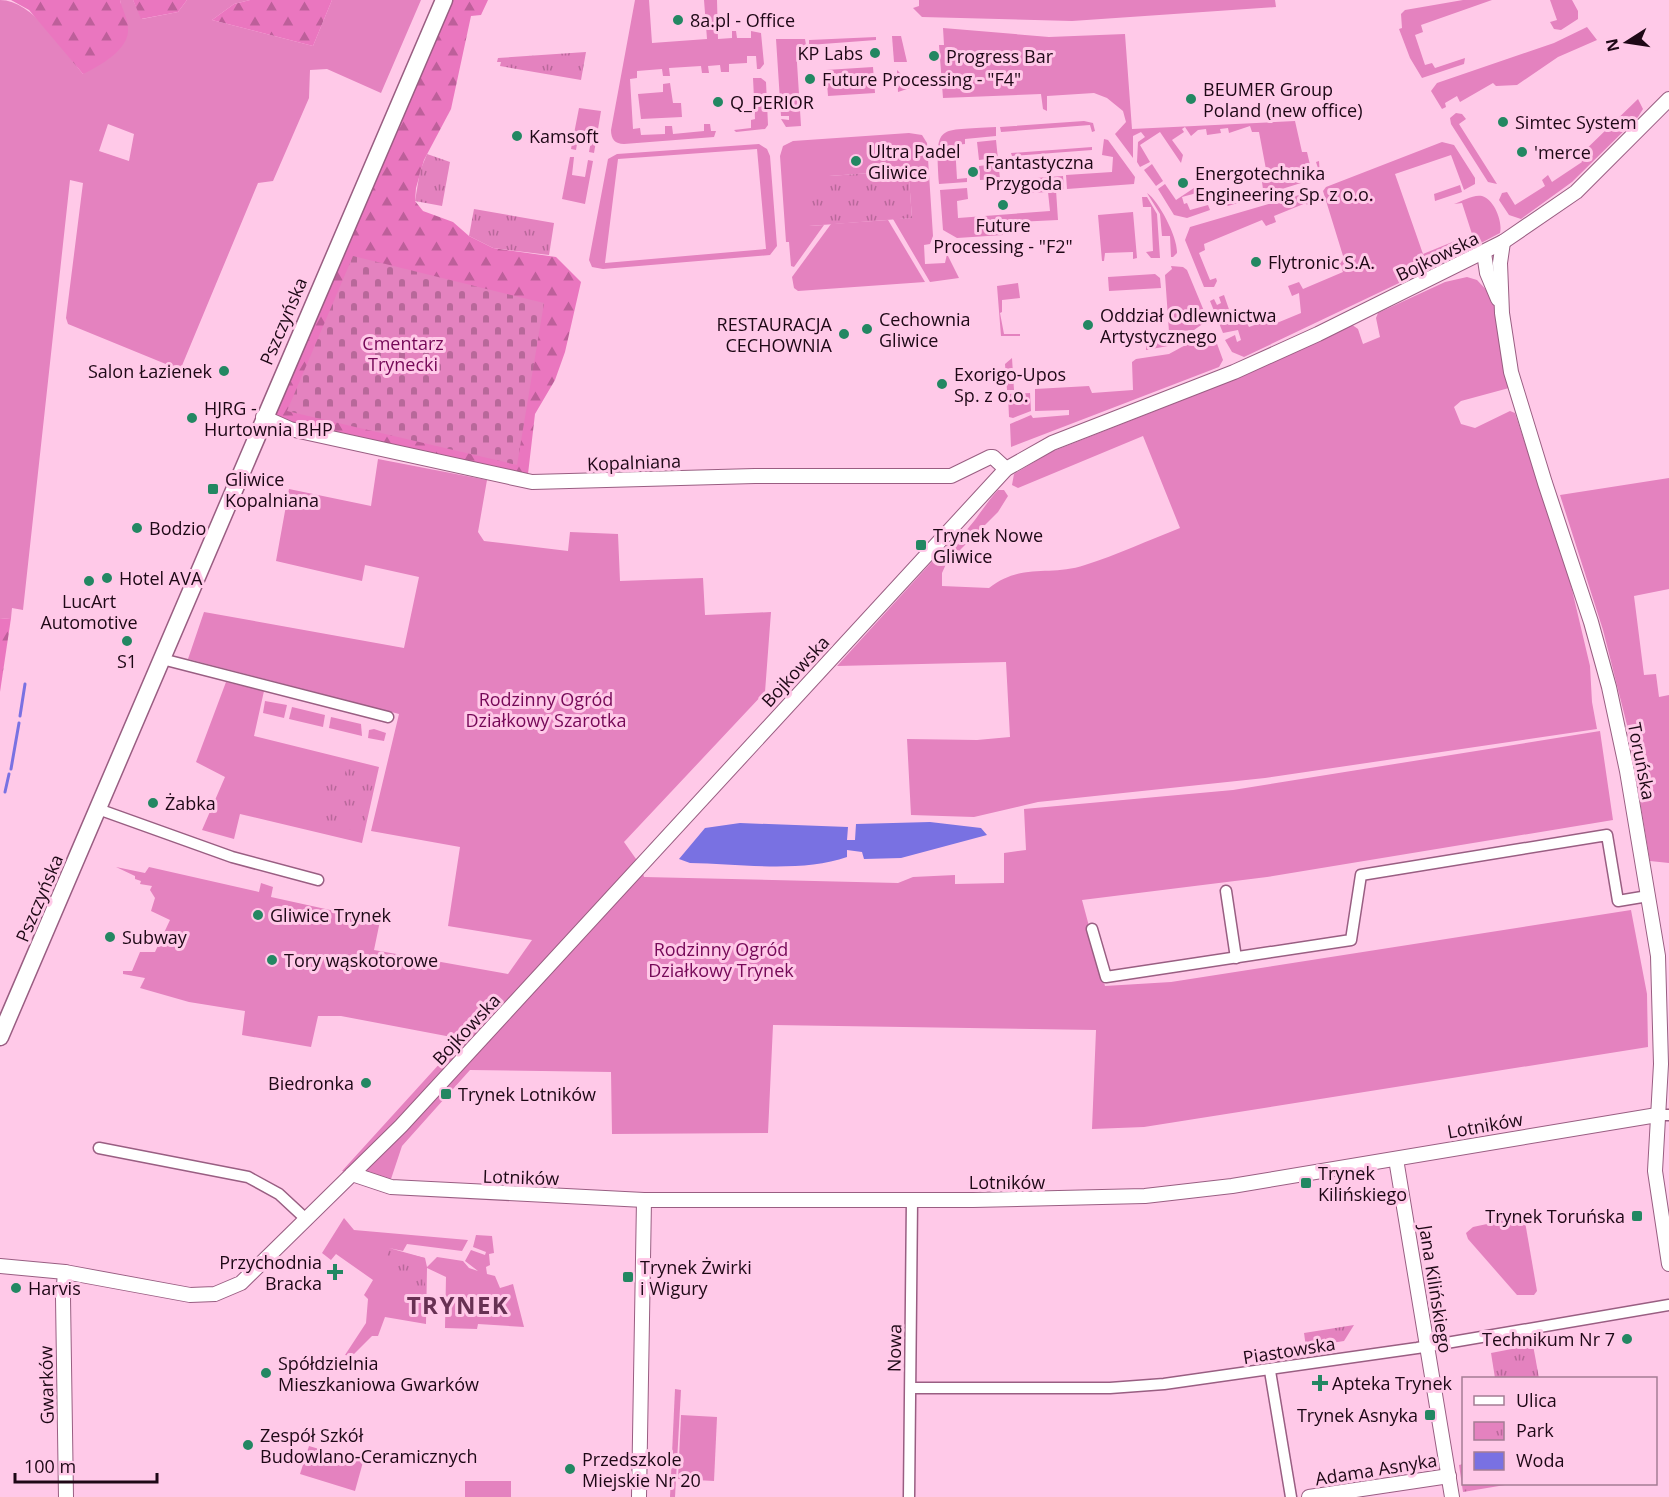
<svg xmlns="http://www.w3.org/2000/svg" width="1669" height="1497" viewBox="0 0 1669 1497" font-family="'Open Sans',sans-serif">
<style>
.green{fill:#e482bf;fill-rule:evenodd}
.forest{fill:url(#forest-firs)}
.cemetery{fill:url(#cemetery-stones)}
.park{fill:url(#park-tufts)}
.water{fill:#7971e2}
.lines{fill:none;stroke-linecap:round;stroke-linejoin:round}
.stream{stroke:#7971e2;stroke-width:3}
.minor-casing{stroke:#995e82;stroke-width:13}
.tertiary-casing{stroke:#995e82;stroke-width:16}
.secondary-casing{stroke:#995e82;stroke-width:19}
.minor{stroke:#fff;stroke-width:10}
.tertiary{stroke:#fff;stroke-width:14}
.secondary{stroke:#fff;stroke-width:16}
.poi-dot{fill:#238762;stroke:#ffc9e8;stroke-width:2}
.labels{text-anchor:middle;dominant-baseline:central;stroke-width:6;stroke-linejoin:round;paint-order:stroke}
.poi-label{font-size:18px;fill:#1e0816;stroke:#ffc9e8;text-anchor:start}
.street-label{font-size:18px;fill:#1e0816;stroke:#ffc9e8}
.park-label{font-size:18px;fill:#750857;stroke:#ffc9e8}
.district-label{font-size:24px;font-weight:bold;letter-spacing:1.5px;fill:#683154;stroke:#ffc9e8}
</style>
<defs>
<pattern id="forest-firs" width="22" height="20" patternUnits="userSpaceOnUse" patternTransform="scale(1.5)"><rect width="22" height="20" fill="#ea76bf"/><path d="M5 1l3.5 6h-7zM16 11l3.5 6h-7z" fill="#bd5f9a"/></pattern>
<pattern id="cemetery-stones" width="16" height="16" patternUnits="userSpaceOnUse" patternTransform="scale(1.5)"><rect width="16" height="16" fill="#e482bf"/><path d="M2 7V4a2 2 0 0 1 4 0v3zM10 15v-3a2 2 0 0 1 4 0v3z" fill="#b8689a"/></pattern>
<pattern id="park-tufts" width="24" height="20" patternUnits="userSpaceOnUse" patternTransform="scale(1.5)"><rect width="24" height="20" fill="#e482bf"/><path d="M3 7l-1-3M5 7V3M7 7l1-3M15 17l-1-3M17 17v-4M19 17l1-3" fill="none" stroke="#b8689a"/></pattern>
</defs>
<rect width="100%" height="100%" fill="#ffc9e8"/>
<g class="green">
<path d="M0,0c33,0 63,50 83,74l38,-70 -1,-4h13l9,19 36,-7 9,-12h63l-16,4 -22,16 101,26 19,-46h89l-40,93 -54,-24 -17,1 -1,28 -36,83 -15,2 -77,185 -3,1 -110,-45 -2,-6 17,-135 -13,-3 -47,430 -11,-2 -1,10 -11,1zM108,124l26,10 -5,27 -30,-10z"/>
<path d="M635,0h14l3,43 55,-4 -3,-39h13l1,39 14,-1v-7h4l1,7h14v-7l10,2 3,31 -4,5h-3l-1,-13h-9v7l-18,1v8h-8l-1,-7 -12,1 1,7h-7l-1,-7 -32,2 1,8h-7l-1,-7 -25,2v7l-7,1 3,50 7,-1 1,7 24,-1v-8h7l1,8 31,-3v-7h6l1,7h5l-2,6 -90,7c-9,0 -13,-5 -13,-14z"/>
<path d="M919,0h356l1,7 -204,14 -150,-4 -9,-9 6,-2z"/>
<path d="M1463,0h29l-71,25 2,7 -8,3 10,30 7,-2 3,5 30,-10 -1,6 -42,14 -12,-20 -11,-29 3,-1 -1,-14 4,-4z"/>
<path d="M1550,0h22l6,11v8l-17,11 -7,-1 -4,-7 7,-2z"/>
<path d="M1587,27l10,13 -39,17 -41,28 -21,1 -3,-3 -33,19 -3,-6 -12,7 1,4 -4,2 -11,-18 6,-8 117,-40z"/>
<path d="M943,28l106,9 76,-3 7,95 163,-8 7,31h5l4,17 7,-1 -2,-6 3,-1 1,16 -92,29 -7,-6 1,-6 3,6 38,-11 -1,-7 6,-2 -9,-48h-7l-2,-6 -21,7 -1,-5 -8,1 1,4 -14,2 -1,-6 -8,1 -7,6 -6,-9 -3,2 2,3 -12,8 11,15 -2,8 -21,-31 -20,13 10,17 -10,5 -3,-5 1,-20 7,-5 -4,-5 -8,4v22l-18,-24 11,-12 -3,-11 -16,-13 -13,-5 -47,3v15l-4,-2 -2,-15 -98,4 -4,-53h5z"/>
<path d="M892,36h9l6,26h-13z"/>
<path d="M876,37v3l-67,5v-5z"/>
<path d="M776,39h29l1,6 -10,2 5,79 -15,1 -5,-8 8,1v-4h-8z"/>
<path d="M873,67l2,26 -47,3 -2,-26z"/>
<path d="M897,70l13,13v5l-12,4z"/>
<path d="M753,78h8l5,4 2,43 -3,4 -29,3 -2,-2 17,-2v-8l4,-1z"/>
<path d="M670,83l3,20h8l1,14 -41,2 -3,-25 25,-2v-8z"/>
<path d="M1638,99l5,10 -5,8 -66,65 -51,37 -12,-4 -10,-15 3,-7 5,-1 8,13 30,-19 -3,-6 6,-5 4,7 30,-20 -3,-6z"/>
<path d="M579,108l22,3 -7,42 -5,-1 3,-17 -13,-3 -3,18 -5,-1z"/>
<path d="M1456,113l6,1 4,5 -7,5 38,60 -9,-2 -37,-58 -1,-6z"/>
<path d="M1084,121l9,2 2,8 -3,1 -2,-7 -89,7 -1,-5z"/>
<path d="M996,127v9l-31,3v5l-10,1 2,34 10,-1v4l-28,2c-4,-62 -2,-53 57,-57z"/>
<path d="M909,133l13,2 5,8 6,93 -3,8 -6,1 1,19 20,-1 2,-9 12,24 -29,4 -37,-63 19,-1 -3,-39 -23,2 -1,-9 -56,4 1,9 -21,41 15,-1 -30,42 -3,-1 -2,-24h-3l-6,-86 3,-10 10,-5z"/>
<path d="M1104,139l4,1 27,37 -1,7 -67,5 -1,-14 46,-3 1,-15 -11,-2z"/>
<path d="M996,140l4,39 -20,1 -1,-14 18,-2 -1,-6 -17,2 -2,-18z"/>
<path d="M1442,142l12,3 21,33v6l-11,6 -13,-35 -56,19 28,80 49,-20 -10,-31 -8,1c8,-3 20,-10 28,-8 12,3 21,26 18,37l-40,21 -216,103 -12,-5 -7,-12 10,-5 2,7 4,-2 -3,-10 -15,3 -13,-32 4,-2 3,6 4,-2 -2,-6 5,-2 9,26 11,-4 5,10 11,-4 -2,-5 2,-1 12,8 29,-12 -2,-20 -7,3 -4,-10 11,-4 4,7 40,-17 -4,-10 5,-3 -21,-68 3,-4z"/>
<path d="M759,144l8,5 3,7 7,90 -7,9 -167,14 -11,-2 -3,-7 19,-101 9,-5zM757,149l9,100 -161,14 13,-104z"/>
<path d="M1092,147v3l-80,6 -1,-3z"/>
<path d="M570,157h4l-2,18 13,2 3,-17 5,1 -8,43 -23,-5z"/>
<path d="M1152,164l11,17 -7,5 -12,-16z"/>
<path d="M1063,176l1,13 -8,1 2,30 -42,2v7l-13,1v5l-46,3 -14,-8 -3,-40 27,-2 1,11 -11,2 1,17 92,-7 -2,-19 -38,2 -1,-14z"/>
<path d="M1165,184l11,16 21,-14 3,6 -18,5 2,7 3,-1 3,7 18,-5 2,5 -23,8 -13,-3 -16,-26z"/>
<path d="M1460,185l2,7 -27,9 -1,-7z"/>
<path d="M1147,193c12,8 31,45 30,60l-4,4h-2l-1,-21h-8l-2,-22z"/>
<path d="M1306,193l4,1 3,9 -6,2 -1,-2 -32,13 2,6 -10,4 -4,-6 -58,24 1,6 -6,3 11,27 6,-2 1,3 -3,6h-10l-19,-47 5,-13z"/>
<path d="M1142,197h5l10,17 3,44h-9l-5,-6 7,-1 -2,-44h-8z"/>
<path d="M1133,212l4,46 -4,1v-7l-28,1 -1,8h-2l-4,-46z"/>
<path d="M888,220l37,62 -127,9 -4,-3 -2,-11 39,-53z"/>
<path d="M1171,266l12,1 4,3 17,41v12l-10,7 -25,2 -4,-57 7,-6z"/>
<path d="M1155,274l5,4 1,10 -52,3 -1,-14z"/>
<path d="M1467,277l10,3 15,16 17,92 -48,13 -7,6 7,17 14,4 35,-17 5,2 54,164 21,89 2,36 5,27 -332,49 -227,24 -64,15 -63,-2 -4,-76 70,1 33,-3 -4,-75 -169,4 110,-121c24,-12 33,-36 51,-55h6l4,6 -10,16 -52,52 -4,9v13l47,2c34,-26 60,-11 96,-23 32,-10 64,-25 95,-37l-37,-92 -125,52 -6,-3 2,-11 37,-22 172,-68 128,-60 7,5 5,15 17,-7 -4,-19 2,-5 67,-31z"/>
<path d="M1018,283l2,15 -18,2v12l-2,1 4,21h16v2h-19l-4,-50z"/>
<path d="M1204,335l12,6 7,19 -4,7 -208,80 -1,-23 21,-9 2,3 36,-3v-5l-34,1v-22l54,-3 3,7 41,-3 -1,-28 4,-3 33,-5z"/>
<path d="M1181,338l-13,8 -22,4v-9z"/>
<path d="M1012,358l2,32h-7l-2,-26z"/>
<path d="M1030,393l1,18 -18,7 -4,-1 -1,-23z"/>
<path d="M378,459l109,21 -9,52 6,9 84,10 2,-19 48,2 2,47 83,-3 2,37 66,-3 -6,80 -141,150 17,24 3,11 254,6 15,-6 42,-2v9l49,-1v-30l22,-3 -2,-41 209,-19 367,-59 13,89 -346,57 -185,23 23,86 66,-4 460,-72 16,84 1,53 -504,80 -52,2 4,-99 -323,-5 -5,108 -156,1 -1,-62 -141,-2 -68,76 -12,36 -48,-11 120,-132 -121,-23h-23l-7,31 -69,-12 3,-24 -56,-9 -49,-14 5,-10 -22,-4v-3h9l8,-19h15l15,-32 -19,-9 4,-13 -5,-8 2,-4 -12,-2 1,-3 -6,-2v-3l-19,-9 29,6 4,-6 110,25 2,-9 12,4 -2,10 109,24 -6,29 134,24 24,-34 -84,-14 12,-79 -89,-16 28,-117 -211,-55 16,-47 200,36 15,-71 -54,-12 -3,16 -86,-20 13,-72 82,17z"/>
<path d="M1669,478v111l-35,7 10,79 12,-1 3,23 10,-2v168l-19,-2 -22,-132 -25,-99 -43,-135z"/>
<path d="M226,682l38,9 -10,45 125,31 -17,76 -122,-29 -6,25 -32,-9 23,-53 -29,-15z"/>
<path d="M265,701l22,4 -3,13 -21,-5z"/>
<path d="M292,707l33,8 -2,12 -34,-8z"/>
<path d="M331,717l30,7 1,12 -33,-8z"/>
<path d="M374,729l12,4 -2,8 -16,-3 1,-8z"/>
<path d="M1524,1216l13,75 -3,4h-17l-49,-56 -2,-6 7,-6z"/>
<path d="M344,1218l10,12 114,10 -6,11 -55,-7 -4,7 -14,-3 36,10 2,9 10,-10 26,4 6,7 9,3 -13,-10 6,-11 14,5 1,-3 -13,-5 3,-12 16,1 2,17 -5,1 1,11 -4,2 1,7 8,2 5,12 13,-4 11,43 -46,-3 -1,5 -32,-1 1,-51 -19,-9 -1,56 -41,-7 -7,19h-6l-20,20 -7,-1 21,-32 2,-24 -4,-4 9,-15 -37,-26 -5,6 -9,-7z"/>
<path d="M675,1389l6,1 -6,107h-5z"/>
<path d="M681,1415l36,2 -3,64 -36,-2z"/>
<path d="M309,1446l54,16 -8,29 -55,-17z"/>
<rect x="465" y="1481" width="46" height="16"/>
</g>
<g class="forest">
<path d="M11,0h109c2,9 8,19 8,28 2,22 -29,38 -45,46l-54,-64z"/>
<path d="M133,0h54l-9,12 -37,7z"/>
<path d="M250,0h82l-19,46 -101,-26 22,-16z"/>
<path d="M444,0h44l-7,15 -10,1 -20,93 -27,51 -8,28 -1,13 8,10 30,11 16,14 24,12 63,9 25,25 -16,70 -10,28 -20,34 -7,60 -259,-57z"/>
<path d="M11,618l-11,74v-73z"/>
</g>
<path class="cemetery" d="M353,256l191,47 -27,162 -230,-54z"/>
<g class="park">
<path d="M586,52l-5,28 -81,-14 1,-4h-4l1,-4z"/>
<path d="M427,154l23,8 -8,44 -27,-5 5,-30z"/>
<path d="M885,172l1,9 23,-2 3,39 -103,8 -3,-40 23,-1v-9z"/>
<path d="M474,209l80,14 -5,32 -56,-7 -24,-12z"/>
<path d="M347,764l29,7 -14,61 -43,-10 8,-43 16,4z"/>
<path d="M388,1249l37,9v32l-15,12 -25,-33z"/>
<path d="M1354,1325l-10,16 -38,6 -2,-14z"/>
<path d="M1533,1345l6,33h-44l-4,-25z"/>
<path d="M1463,1464l1,20h47l-48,8 -4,-27z"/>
</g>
<path class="water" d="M930,822l51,6 6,7 -86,23 -37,1 -2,-7 -15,-2v7c-45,16 -109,7 -157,6l-11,-4 26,-31 35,-5 108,4 -1,13h8l1,-16z"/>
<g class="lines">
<g class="stream">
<path d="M20,716l5,-32"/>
<path d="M11,769l8,-46"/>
<path d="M5,792l4,-18"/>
</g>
<g class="minor-casing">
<g id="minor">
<path d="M162,659l226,58"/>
<path d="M98,809l134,48 86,23"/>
<path d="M1226,891l10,67"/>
<path d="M1092,929l14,48 245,-37 10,-65 246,-40 11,66 30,-5"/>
<path d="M1657,1115h12"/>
<path d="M99,1148l149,29 31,17 28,26"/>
<path d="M1270,1371l21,126"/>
<path d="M911,1388h199l54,-4 253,-36 252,-43"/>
<path d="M909,1497l3,-297"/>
</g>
</g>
<g class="tertiary-casing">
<g id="tertiary">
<path d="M1503,242l-3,21 2,50 9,59 34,111 46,139 18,65 18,84 31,185 3,108 -6,107 14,93"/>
<path d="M1484,253l3,20 11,26"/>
<path d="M263,417l27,12 242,53 223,-6h196l39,-19h3l13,12"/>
<path d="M1396,1159l56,338"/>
<path d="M352,1174l39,13 253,13h329l172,-4 87,-10 425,-71"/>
<path d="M0,1266l65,6 125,23 25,-1 26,-11 160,-157 605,-657 46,-26 182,-71 84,-38 185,-92 73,-50 93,-93"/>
<path d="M65,1272l-2,26 3,199"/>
<path d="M639,1497l5,-297"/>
<path d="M1309,1497l140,-21"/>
</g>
</g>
<g class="secondary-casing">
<path id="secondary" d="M0,1037c147,-346 294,-692 444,-1037"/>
</g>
<use href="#minor" class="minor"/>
<use href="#tertiary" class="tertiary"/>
<use href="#secondary" class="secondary"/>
</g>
<g class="poi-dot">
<circle cx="678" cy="20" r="6"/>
<circle cx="875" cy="53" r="6"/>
<circle cx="934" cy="56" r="6"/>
<circle cx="810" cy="79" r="6"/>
<circle cx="1191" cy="99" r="6"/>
<circle cx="718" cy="102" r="6"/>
<circle cx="1503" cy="122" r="6"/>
<circle cx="517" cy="136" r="6"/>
<circle cx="1522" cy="152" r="6"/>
<circle cx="856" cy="161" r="6"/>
<circle cx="973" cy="172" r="6"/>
<circle cx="1183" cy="183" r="6"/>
<circle cx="1003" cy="205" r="6"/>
<circle cx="1256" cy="262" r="6"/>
<circle cx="1088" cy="325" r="6"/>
<circle cx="867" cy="329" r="6"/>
<circle cx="844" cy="334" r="6"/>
<circle cx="224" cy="371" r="6"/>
<circle cx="942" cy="384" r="6"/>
<circle cx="192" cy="418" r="6"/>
<rect x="207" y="483" width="12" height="12" rx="3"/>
<circle cx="137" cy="528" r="6"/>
<rect x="915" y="539" width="12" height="12" rx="3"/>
<circle cx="107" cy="578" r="6"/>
<circle cx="89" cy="581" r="6"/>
<circle cx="127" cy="641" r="6"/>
<circle cx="153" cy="803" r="6"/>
<circle cx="258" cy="915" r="6"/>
<circle cx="110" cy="937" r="6"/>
<circle cx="272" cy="960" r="6"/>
<circle cx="366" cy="1083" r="6"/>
<rect x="440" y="1088" width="12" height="12" rx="3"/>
<rect x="1300" y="1177" width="12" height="12" rx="3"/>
<rect x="1631" y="1210" width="12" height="12" rx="3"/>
<path d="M332 1263h6v6h6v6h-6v6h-6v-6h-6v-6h6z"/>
<rect x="622" y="1271" width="12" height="12" rx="3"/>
<circle cx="16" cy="1288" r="6"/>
<circle cx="1627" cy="1339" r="6"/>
<circle cx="266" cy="1373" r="6"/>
<path d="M1317 1374h6v6h6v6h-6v6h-6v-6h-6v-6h6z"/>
<rect x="1424" y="1409" width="12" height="12" rx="3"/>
<circle cx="248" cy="1445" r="6"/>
<circle cx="570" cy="1469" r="6"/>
</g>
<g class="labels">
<g class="poi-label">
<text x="690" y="20">8a.pl - Office</text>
<text x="863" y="53" text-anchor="end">KP Labs</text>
<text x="946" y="56">Progress Bar</text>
<text x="822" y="79">Future Processing - "F4"</text>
<text x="1203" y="89">BEUMER Group<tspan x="1203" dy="21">Poland (new office)</tspan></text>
<text x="730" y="102">Q_PERIOR</text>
<text x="1515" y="122">Simtec System</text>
<text x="529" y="136">Kamsoft</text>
<text x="868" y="151">Ultra Padel<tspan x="868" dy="21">Gliwice</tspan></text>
<text x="1534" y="152">'merce</text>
<text x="985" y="162">Fantastyczna<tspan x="985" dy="21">Przygoda</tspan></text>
<text x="1195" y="173">Energotechnika<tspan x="1195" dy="21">Engineering Sp. z o.o.</tspan></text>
<text x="1003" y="225" text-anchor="middle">Future<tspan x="1003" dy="21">Processing - "F2"</tspan></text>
<text x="1268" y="262">Flytronic S.A.</text>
<text x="1100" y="315">Oddział Odlewnictwa<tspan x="1100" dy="21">Artystycznego</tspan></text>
<text x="879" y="319">Cechownia<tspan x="879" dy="21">Gliwice</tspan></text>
<text x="832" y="324" text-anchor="end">RESTAURACJA<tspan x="832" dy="21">CECHOWNIA</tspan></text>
<text x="212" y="371" text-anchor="end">Salon Łazienek</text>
<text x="954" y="374">Exorigo-Upos<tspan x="954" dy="21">Sp. z o.o.</tspan></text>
<text x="204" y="408">HJRG -<tspan x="204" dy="21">Hurtownia BHP</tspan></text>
<text x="225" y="479">Gliwice<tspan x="225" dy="21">Kopalniana</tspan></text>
<text x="149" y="528">Bodzio</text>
<text x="933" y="535">Trynek Nowe<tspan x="933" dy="21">Gliwice</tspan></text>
<text x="119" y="578">Hotel AVA</text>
<text x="89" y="601" text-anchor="middle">LucArt<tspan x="89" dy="21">Automotive</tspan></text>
<text x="127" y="661" text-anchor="middle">S1</text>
<text x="165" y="803">Żabka</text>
<text x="270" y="915">Gliwice Trynek</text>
<text x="122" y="937">Subway</text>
<text x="284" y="960">Tory wąskotorowe</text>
<text x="354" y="1083" text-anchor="end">Biedronka</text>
<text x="458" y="1094">Trynek Lotników</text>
<text x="1318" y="1173">Trynek<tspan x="1318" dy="21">Kilińskiego</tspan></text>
<text x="1625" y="1216" text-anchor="end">Trynek Toruńska</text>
<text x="322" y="1262" text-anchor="end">Przychodnia<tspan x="322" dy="21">Bracka</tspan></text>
<text x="640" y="1267">Trynek Żwirki<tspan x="640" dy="21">i Wigury</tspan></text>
<text x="28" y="1288">Harvis</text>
<text x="1615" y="1339" text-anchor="end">Technikum Nr 7</text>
<text x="278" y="1363">Spółdzielnia<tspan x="278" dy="21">Mieszkaniowa Gwarków</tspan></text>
<text x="1332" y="1383">Apteka Trynek</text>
<text x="1418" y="1415" text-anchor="end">Trynek Asnyka</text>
<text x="260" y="1435">Zespół Szkół<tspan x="260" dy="21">Budowlano-Ceramicznych</tspan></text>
<text x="582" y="1459">Przedszkole<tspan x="582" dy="21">Miejskie Nr 20</tspan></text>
</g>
<g class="street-label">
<text transform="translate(1437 256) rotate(-26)">Bojkowska</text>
<text transform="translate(283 321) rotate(-67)">Pszczyńska</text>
<text transform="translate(634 462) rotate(-2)">Kopalniana</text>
<text transform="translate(795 671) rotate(-47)">Bojkowska</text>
<text transform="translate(1642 761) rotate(79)">Toruńska</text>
<text transform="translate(39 898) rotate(-67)">Pszczyńska</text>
<text transform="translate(466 1029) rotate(-47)">Bojkowska</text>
<text transform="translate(1485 1125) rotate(-10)">Lotników</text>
<text transform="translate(521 1177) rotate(2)">Lotników</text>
<text x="1007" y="1182">Lotników</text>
<text transform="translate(1436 1289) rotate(81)">Jana Kilińskiego</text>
<text transform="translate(894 1348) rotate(-89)">Nowa</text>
<text transform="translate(1289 1350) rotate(-9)">Piastowska</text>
<text transform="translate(46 1385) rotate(-91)">Gwarków</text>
<text transform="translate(1376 1469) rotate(-9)">Adama Asnyka</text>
</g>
<g class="park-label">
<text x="403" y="343">Cmentarz<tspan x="403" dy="21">Trynecki</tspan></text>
<text x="546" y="699">Rodzinny Ogród<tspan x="546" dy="21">Działkowy Szarotka</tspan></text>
<text x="721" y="949">Rodzinny Ogród<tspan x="721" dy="21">Działkowy Trynek</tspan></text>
</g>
<g class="district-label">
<text x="458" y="1304">TRYNEK</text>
</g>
</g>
<rect x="1462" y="1377" width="195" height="108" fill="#ffc9e8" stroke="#a57c94" stroke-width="1.5"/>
<rect x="1474" y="1396" width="30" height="9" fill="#ffffff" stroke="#a57c94" stroke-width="1.5"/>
<text x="1516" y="1407" font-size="18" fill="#1e0816">Ulica</text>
<rect x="1474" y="1422" width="30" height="18" fill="url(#park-tufts)" stroke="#a57c94" stroke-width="1.5"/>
<text x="1516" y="1437" font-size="18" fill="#1e0816">Park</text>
<rect x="1474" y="1452" width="30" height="18" fill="#7971e2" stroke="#a57c94" stroke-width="1.5"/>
<text x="1516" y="1467" font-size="18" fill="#1e0816">Woda</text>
<g transform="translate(1627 42) rotate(258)" stroke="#ffc9e8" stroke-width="4.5" paint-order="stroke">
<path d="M0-4.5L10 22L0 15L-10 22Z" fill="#1e0816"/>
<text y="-9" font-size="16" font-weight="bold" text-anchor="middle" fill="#1e0816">N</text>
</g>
<path d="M15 1473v9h142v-9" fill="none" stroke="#1e0816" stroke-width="3"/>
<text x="24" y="1473" font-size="18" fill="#1e0816" stroke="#ffc9e8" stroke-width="4.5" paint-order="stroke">100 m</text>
</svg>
